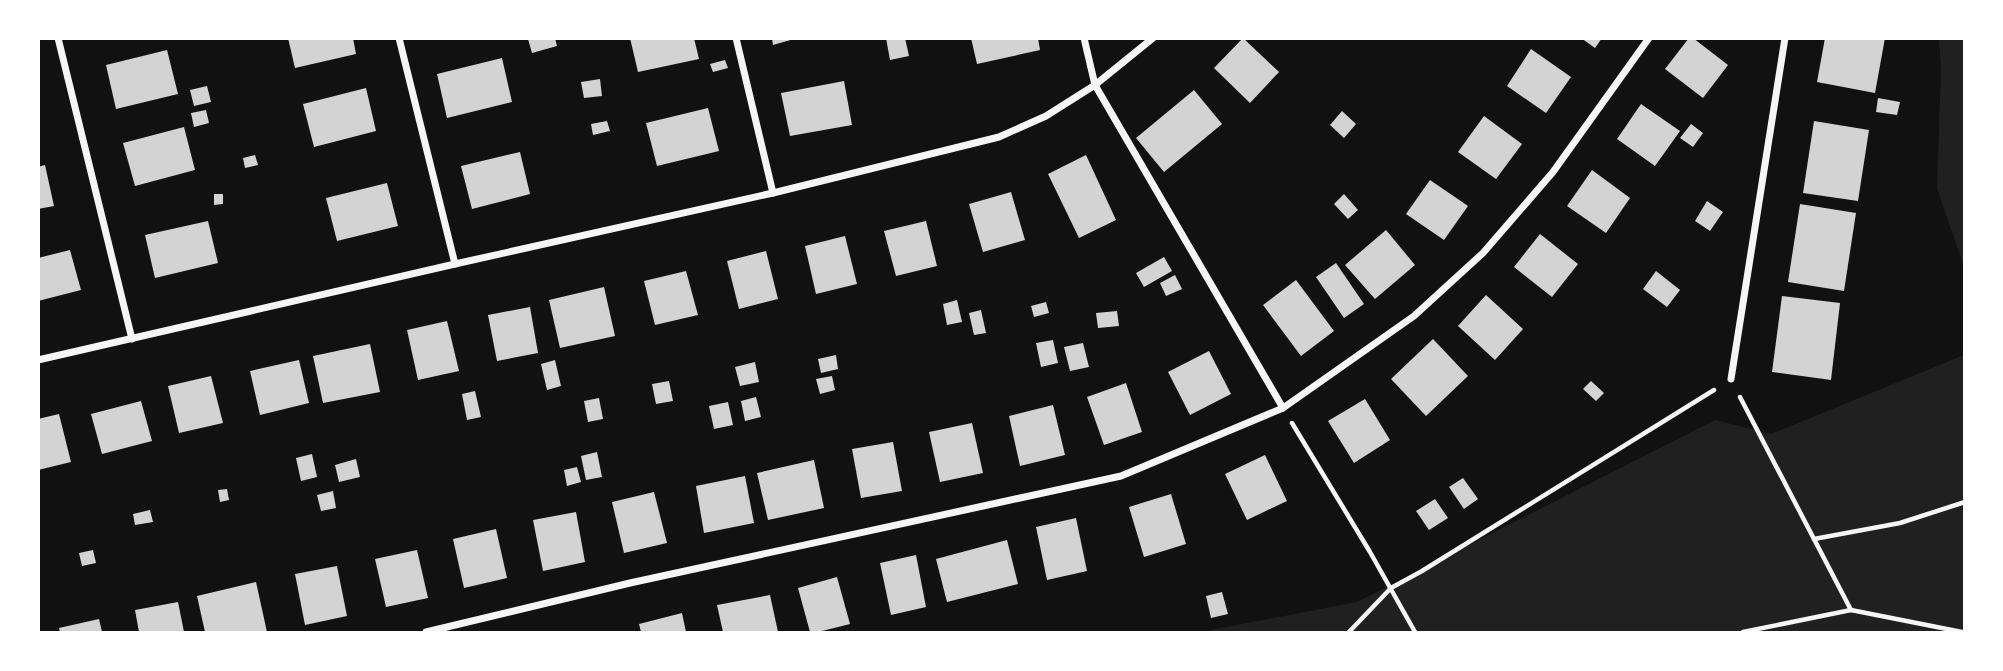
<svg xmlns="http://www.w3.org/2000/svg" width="2003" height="671" viewBox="0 0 2003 671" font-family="'Titillium Web',sans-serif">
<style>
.green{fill:#202020}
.building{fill:#d3d3d3}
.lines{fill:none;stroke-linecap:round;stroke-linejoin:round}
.path{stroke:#f5f5f5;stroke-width:4.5}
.minor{stroke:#f5f5f5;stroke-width:7}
</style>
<rect width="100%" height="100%" fill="#111"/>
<g class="green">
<path d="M1939,39h25v228l-27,-79 4,-118z"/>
<path d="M1964,355v277h-763l156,-30 358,-182 56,14z"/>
</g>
<g class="building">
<path d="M288,38h65l3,16 -61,14z"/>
<path d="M555,38l2,8 -25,7 -4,-14z"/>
<path d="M630,38h64l5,21 -61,13z"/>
<path d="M772,38h22v1l-21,6z"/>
<path d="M886,38h19l4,18 -19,4z"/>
<path d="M971,38h67l2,12 -63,14z"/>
<path d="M1243,38l36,34 -29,31 -36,-35z"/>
<path d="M1581,38h21l-7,10z"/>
<path d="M1689,38h4l35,27 -25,33 -38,-29z"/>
<path d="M1825,38h60l-10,55 -58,-11z"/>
<path d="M1531,49l40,28 -25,36 -39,-27z"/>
<path d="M167,50l11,44 -62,15 -10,-44z"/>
<path d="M502,58l10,44 -65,16 -10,-44z"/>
<path d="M725,60l3,8 -15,4 -3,-8z"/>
<path d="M600,79l2,17 -18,2 -3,-16z"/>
<path d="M844,81l8,44 -62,11 -9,-43z"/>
<path d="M207,86l4,16 -17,4 -4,-16z"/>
<path d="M366,88l10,43 -62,16 -11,-43z"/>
<path d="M1194,90l28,34 -58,48 -28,-34z"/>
<path d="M1878,98l22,4 -3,13 -21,-3z"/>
<path d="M1641,104l39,27 -25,35 -38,-27z"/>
<path d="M708,108l11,43 -62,15 -11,-43z"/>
<path d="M206,110l3,13 -15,4 -3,-14z"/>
<path d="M1342,111l14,13 -12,14 -14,-13z"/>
<path d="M1484,116l38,28 -26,35 -38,-27z"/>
<path d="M607,121l3,10 -17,4 -2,-11z"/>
<path d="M1814,121l55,9 -11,71 -55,-8z"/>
<path d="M1691,124l12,9 -10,14 -13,-9z"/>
<path d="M184,127l11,43 -60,16 -12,-43z"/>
<path d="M520,152l10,42 -58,15 -11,-43z"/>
<path d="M255,155l3,10 -13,3 -2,-10z"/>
<path d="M1086,155l30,65 -37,18 -31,-64z"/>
<path d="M45,165l9,41 -16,3v-42z"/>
<path d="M1592,170l38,28 -24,35 -39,-27z"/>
<path d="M1430,180l38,26 -24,34 -38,-26z"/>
<path d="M387,183l11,43 -61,15 -11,-43z"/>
<path d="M1011,192l14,48 -42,12 -14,-48z"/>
<path d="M214,194h9v10l-9,1z"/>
<path d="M1344,194l14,16 -10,9 -14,-15z"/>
<path d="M1707,201l16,11 -13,19 -15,-10z"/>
<path d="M1800,204l56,9 -12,78 -56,-9z"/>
<path d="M208,221l10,42 -63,15 -10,-43z"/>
<path d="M926,221l11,45 -41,10 -12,-45z"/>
<path d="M1386,230l29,35 -40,34 -30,-34z"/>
<path d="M1540,234l38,30 -26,33 -38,-30z"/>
<path d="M845,236l12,48 -41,10 -11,-48z"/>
<path d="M70,250l11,40 -43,11v-43z"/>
<path d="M766,251l12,48 -39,10 -12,-48z"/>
<path d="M1164,257l8,14 -28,16 -8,-14z"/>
<path d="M1336,263l28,41 -20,14 -28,-41z"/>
<path d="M686,271l12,44 -43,10 -11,-44z"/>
<path d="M1656,271l24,19 -13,17 -24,-18z"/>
<path d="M1175,275l7,14 -16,7 -6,-13z"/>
<path d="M1296,280l38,51 -33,25 -38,-51z"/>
<path d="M604,287l11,49 -55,12 -11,-48z"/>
<path d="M1486,295l37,34 -28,31 -37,-34z"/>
<path d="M1782,296l58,7 -9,77 -59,-8z"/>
<path d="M957,300l5,22 -15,3 -4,-21z"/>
<path d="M1046,302l3,11 -15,4 -3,-11z"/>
<path d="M530,307l8,46 -41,8 -9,-46z"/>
<path d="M981,310l5,23 -12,2 -5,-22z"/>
<path d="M1117,311l2,15 -21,2 -2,-15z"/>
<path d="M447,321l12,50 -41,9 -11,-50z"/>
<path d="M1433,339l35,37 -42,40 -35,-37z"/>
<path d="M1053,340l5,23 -17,4 -5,-24z"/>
<path d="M1083,343l6,24 -19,4 -6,-24z"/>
<path d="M370,344l10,48 -57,11 -10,-47z"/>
<path d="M1209,351l22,43 -41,21 -22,-43z"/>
<path d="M836,355l2,14 -17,4 -3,-14z"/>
<path d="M299,360l10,43 -49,12 -10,-44z"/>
<path d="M555,360l6,26 -14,4 -6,-26z"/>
<path d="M755,362l4,20 -19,4 -5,-19z"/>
<path d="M211,376l12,47 -44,10 -11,-47z"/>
<path d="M832,376l3,14 -15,4 -4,-15z"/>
<path d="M669,381l4,20 -17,3 -4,-20z"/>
<path d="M1591,381l13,12 -8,8 -13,-12z"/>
<path d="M1126,383l16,49 -38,13 -17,-48z"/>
<path d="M475,391l6,26 -14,3 -5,-26z"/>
<path d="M756,397l5,20 -16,4 -4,-20z"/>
<path d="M599,398l4,21 -15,3 -4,-21z"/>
<path d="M1365,399l25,41 -36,23 -26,-42z"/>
<path d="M141,401l11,40 -50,13 -11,-40z"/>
<path d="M728,402l5,23 -19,4 -5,-23z"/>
<path d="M1053,405l12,50 -45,11 -11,-50z"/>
<path d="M59,414l12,48 -33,8v-51z"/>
<path d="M972,423l11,50 -43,9 -11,-50z"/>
<path d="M893,442l9,49 -41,7 -9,-49z"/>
<path d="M597,452l5,25 -16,3 -5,-24z"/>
<path d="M312,454l5,23 -16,4 -5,-23z"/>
<path d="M1265,455l22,46 -40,19 -22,-46z"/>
<path d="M356,459l4,18 -21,5 -4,-17z"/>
<path d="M814,460l10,48 -56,12 -11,-47z"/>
<path d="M577,467l4,15 -14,4 -3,-16z"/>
<path d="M745,476l9,47 -50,10 -8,-47z"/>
<path d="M1463,478l15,21 -14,10 -15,-22z"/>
<path d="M227,489l2,11 -9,2 -2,-12z"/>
<path d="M333,491l3,17 -15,3 -4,-16z"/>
<path d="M654,492l13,51 -43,10 -12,-51z"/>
<path d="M1171,494l15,50 -42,13 -15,-50z"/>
<path d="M1435,499l13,19 -19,12 -13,-19z"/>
<path d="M150,510l3,12 -18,3 -2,-11z"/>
<path d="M576,512l9,50 -42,9 -10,-51z"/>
<path d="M1076,518l11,53 -40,9 -11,-53z"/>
<path d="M496,529l11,49 -43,10 -11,-49z"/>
<path d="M1007,540l11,44 -71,18 -11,-43z"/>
<path d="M93,550l3,13 -14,3 -3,-13z"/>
<path d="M417,550l11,48 -42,9 -11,-48z"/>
<path d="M916,555l10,52 -35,8 -11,-52z"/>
<path d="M337,566l10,50 -42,9 -10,-51z"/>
<path d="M837,577l13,47 -32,8h-8l-12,-44z"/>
<path d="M256,582l11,50h-62l-8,-36z"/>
<path d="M1222,592l6,22 -17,4 -5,-22z"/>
<path d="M770,595l8,37h-55l-6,-27z"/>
<path d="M178,602l6,30h-45l-4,-22z"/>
<path d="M682,613l4,19h-45l-2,-8z"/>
<path d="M99,619l3,13h-42l-1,-4z"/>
</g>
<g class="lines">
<g class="path">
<path d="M1740,397l111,213"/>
<path d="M1292,423l78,129 45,80"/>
<path d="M1814,539l86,-16 65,-21"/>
<path d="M1349,632l42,-44 31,-17 292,-181"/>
<path d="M1743,632l108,-22 111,22"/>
</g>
<g class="minor">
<path d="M58,38l74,301"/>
<path d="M399,38l56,226"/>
<path d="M736,38l37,155"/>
<path d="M1084,38l11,47 188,323"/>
<path d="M38,360l417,-96 318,-71 226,-56 47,-21 49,-31 58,-47"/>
<path d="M1731,379l54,-341"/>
<path d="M426,632l204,-49 491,-107 162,-68 131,-92 69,-63 70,-81 96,-134"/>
</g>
</g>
<rect width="2003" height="671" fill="none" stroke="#ffffff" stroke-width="80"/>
</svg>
